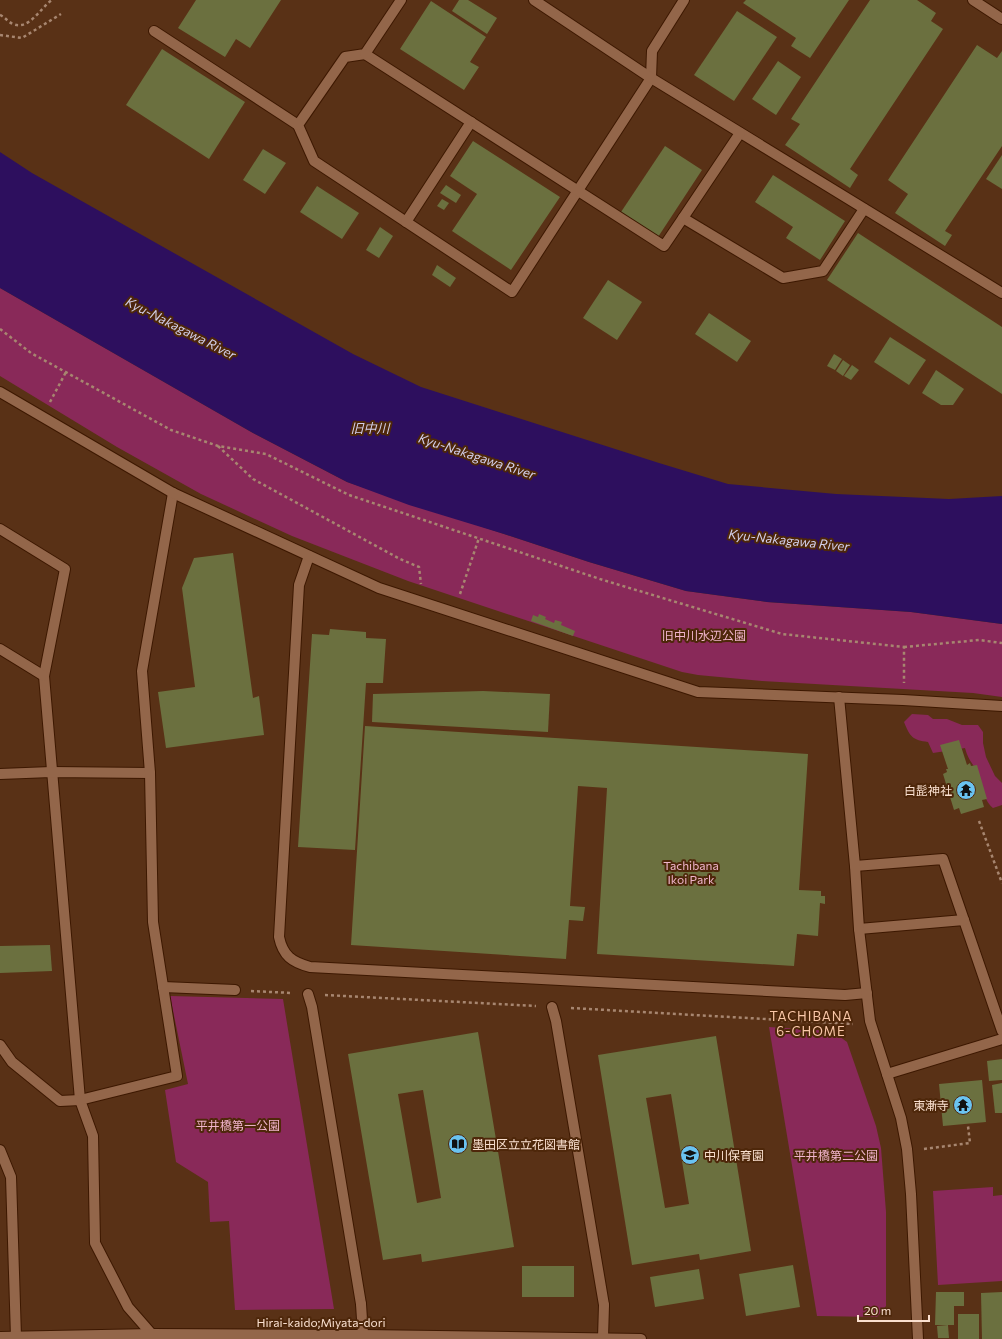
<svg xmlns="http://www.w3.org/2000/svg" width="1002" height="1339" viewBox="0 0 1002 1339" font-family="Commissioner,'Noto Sans JP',sans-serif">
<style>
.green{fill:#892959}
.water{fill:#2d0f5e}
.building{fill:#6b703f;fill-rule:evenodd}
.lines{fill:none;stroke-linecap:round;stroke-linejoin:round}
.service-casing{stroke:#3d1800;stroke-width:12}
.minor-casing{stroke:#3d1800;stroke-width:12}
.tertiary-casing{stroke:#3d1800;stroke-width:12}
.path{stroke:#a78670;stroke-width:2.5;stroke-dasharray:3 3;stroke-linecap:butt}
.service{stroke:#93664a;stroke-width:10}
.minor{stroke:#93664a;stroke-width:10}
.tertiary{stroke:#93664a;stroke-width:10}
.labels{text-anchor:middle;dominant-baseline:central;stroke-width:4;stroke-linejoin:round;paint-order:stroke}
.park-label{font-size:12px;fill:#f1b5cd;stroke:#4e270a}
.poi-label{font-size:12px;fill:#fae0d0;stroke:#4e270a;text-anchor:end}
.street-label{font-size:12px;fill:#fae0d0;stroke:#4e270a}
.water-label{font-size:13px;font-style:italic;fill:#d3cfea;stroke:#4e270a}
.neighbourhood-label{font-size:13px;letter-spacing:1px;fill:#f9c7a8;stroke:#4e270a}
</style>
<rect width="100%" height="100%" fill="#593116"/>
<g class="green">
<path d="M0,288l253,145 94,49 242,80 97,29 81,11 144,10 91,12v73l-29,-4 -211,-12 -64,-6 -16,-3 -274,-91 -116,-45 -91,-42 -84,-47 -117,-71z"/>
<path d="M912,714l16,1 5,4h14l15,6h16l5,7v11l3,14 9,19 7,7v22l-9,3c-11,-9 -10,-26 -17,-38 -5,-9 -8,-11 -11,-22l-32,5 -5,-11c-15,-2 -18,-5 -24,-20z"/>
<path d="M170,996l113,3 51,310 -99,1 -6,-89 -19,1 -2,-40 -32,-20 -11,-72 23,-6z"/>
<path d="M769,1027l63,4 15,11 29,84 5,22 5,64v94l-9,11 -60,-1z"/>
<path d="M993,1187v9l9,-1v86l-64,4 -5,-94z"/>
</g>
<path class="water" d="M0,152l32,21 321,181 68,33 238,76 69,21 108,10 113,5 53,-3v128l-91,-12 -144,-10 -81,-11 -97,-29 -85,-28 -95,-29 -62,-23 -94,-49 -253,-145z"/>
<g class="building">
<path d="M196,0h85l-31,48 -14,-9 -11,18 -47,-29z"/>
<path d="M459,0h9l29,18 -10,16 -35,-23z"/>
<path d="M746,0h103l-39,58 -19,-12 5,-8 -53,-35z"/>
<path d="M870,0h47l19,13 -5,8 12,8 -93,140 8,6 -8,13 -65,-43 15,-21 -9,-5z"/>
<path d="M431,1l55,36 -16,25 9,5 -15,23 -64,-41z"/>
<path d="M737,11l40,26 -43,64 -40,-26z"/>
<path d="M977,45l20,13 5,-7v95l-57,85 7,4 -7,11 -50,-33 13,-19 -20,-14z"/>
<path d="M162,49l83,53 -36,57 -83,-54z"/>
<path d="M778,61l23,16 -25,38 -24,-16z"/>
<path d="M473,141l87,56 -49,73 -59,-39 25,-37 -27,-18z"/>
<path d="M665,146l37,24 -44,67 -37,-25z"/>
<path d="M263,149l23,14 -21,31 -22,-14z"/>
<path d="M1002,155v34l-16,-10z"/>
<path d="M773,175l72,46 -25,39 -34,-22 7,-11 -38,-25z"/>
<path d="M446,185l15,10 -5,8 -16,-10z"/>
<path d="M317,186l42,27 -17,26 -42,-27z"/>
<path d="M442,199l7,4 -5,7 -7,-4z"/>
<path d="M380,227l13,9 -14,22 -13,-8z"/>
<path d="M858,233l144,94v67l-175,-114z"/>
<path d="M437,265l19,13 -6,9 -18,-12z"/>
<path d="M608,280l34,22 -25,38 -34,-22z"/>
<path d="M709,313l42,28 -14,21 -42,-28z"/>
<path d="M890,337l36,23 -17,25 -35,-23z"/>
<path d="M834,354l8,5 -7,11 -8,-4z"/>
<path d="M843,360l7,5 -7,11 -7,-5z"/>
<path d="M852,365l7,5 -8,10 -7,-4z"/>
<path d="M936,370l28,19 -11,16h-12l-19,-12z"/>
<path d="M233,553l20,145 6,-2 5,39 -98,13 -8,-56 37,-5 -13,-99 12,-30z"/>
<path d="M539,614l7,3 -1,2 9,4 1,-3 7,2 -1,3 14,6 -2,5 -42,-15 2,-6 5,2z"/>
<path d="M330,629l36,3v6l20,1 -3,44h-17l-11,167 -57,-3 14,-213 17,1z"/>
<path d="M483,691l67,3 -2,38 -176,-10 1,-28z"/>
<path d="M365,726l443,28 -9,136 22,1v5h4v8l-5,-1 -2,33 -21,-2 -3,32 -197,-12 10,-166 -29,-2 -8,120 15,1 -2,14 -14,-1 -3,39 -215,-14z"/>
<path d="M959,740l8,25 3,-2 1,3 6,-1 10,34 -5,1 2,7 -23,7 -2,-6 -5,2 -11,-36 4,-2 -1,-3h2l-8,-24z"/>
<path d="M50,945l2,26 -52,2v-27z"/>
<path d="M478,1032l36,215 -92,15 -1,-8 -38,6 -35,-206zM423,1090l18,108 -24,5 -19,-109z"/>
<path d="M716,1036l35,215 -51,9 -1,-6 -67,11 -34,-210zM671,1094l18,110 -24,4 -19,-110z"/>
<path d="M1002,1059v21l-13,1 -2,-20z"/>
<path d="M982,1080l4,42 -43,4 -4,-42z"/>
<path d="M1002,1083v30h-7l-3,-28z"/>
<path d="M793,1265l7,42 -54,9 -7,-42z"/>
<rect x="522" y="1266" width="52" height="31"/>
<path d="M699,1269l5,30 -49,8 -5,-30z"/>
<path d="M936,1292h28v14h-10v19h-19z"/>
<path d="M1002,1292v47h-20l-1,-46z"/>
<rect x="958" y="1314" width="21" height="25"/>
<path d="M948,1325l1,13h-11l-1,-12z"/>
</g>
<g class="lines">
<g class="service-casing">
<g id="service">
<path d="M401,0l-36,54 -20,3 -47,68 16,36 198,131 139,-214 1,-27 32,-51"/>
<path d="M534,0l117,78 351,215"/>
<path d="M973,0l29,19"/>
<path d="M154,31l144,94"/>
<path d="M365,54l299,192 19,-28 100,60 40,-7 41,-62"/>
<path d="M683,218l57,-85"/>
<path d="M406,222l65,-100"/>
<path d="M309,556l-10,29 -20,352c4,19 13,25 31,30l535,28 22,-2"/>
<path d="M855,866l88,-7 59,172"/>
<path d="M859,929l105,-9"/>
<path d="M308,994l4,13 49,297"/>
<path d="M552,1007l4,14 48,284"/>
<path d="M0,1150l11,27 5,160"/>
</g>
</g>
<g class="minor-casing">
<g id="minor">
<path d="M0,529l65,40 -21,107 36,424 13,36 2,107 33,64 28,32"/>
<path d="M0,649l44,27"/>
<path d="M839,697l16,169 4,63 11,92 31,97 6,31 4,45 7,145"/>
<path d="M0,774l51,-2 99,1"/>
<path d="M163,987l72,3"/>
<path d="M0,1045l12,17 48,39 20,-1 97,-24 -24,-154 -3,-149 -8,-102 31,-178"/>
<path d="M887,1074l115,-35"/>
<path d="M361,1304l2,31"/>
<path d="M603,1338l1,-33"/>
</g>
</g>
<g class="tertiary-casing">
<g id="tertiary">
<path d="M0,392l173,101 206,95 319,104 205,8 99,6"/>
<path d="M0,1337l152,-3 211,1 278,4"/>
</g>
</g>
<g class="path">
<path d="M0,15c5,2 8,7 13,9 16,7 28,-17 39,-24"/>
<path d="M0,35l22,3 39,-24"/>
<path d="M0,329l31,24 140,77 47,16 48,8 83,41 254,85 179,54 122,13v36"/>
<path d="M50,402l16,-30"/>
<path d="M218,446l35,33 147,80 19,8 2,17"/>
<path d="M460,594l19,-56"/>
<path d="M904,647l75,-7 23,3"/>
<path d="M979,821l23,62"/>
<path d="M251,991l41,2"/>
<path d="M325,995l211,11"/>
<path d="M571,1008l282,16"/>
<path d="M924,1149l46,-6 -2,-17"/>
</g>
<use href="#service" class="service"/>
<use href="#minor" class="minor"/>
<use href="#tertiary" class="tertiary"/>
</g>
<defs>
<g id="temple-disc" transform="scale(1)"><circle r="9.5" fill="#6ac3f1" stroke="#4e270a"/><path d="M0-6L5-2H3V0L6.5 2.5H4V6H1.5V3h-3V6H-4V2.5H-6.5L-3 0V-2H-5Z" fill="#111"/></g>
<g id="library-disc" transform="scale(1)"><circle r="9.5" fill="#6ac3f1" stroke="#4e270a"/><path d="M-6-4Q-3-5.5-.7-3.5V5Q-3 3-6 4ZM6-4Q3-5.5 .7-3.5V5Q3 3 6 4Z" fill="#111"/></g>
<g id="school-disc" transform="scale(1)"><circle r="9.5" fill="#6ac3f1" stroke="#4e270a"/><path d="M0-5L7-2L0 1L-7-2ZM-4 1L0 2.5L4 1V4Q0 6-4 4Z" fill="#111"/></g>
</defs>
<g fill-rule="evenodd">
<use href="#temple-disc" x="966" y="790"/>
<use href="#temple-disc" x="963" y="1105"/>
<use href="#library-disc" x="458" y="1144"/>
<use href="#school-disc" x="690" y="1155"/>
</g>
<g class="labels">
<g class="park-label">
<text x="704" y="635">旧中川水辺公園</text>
<text x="691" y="865">Tachibana<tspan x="691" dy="14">Ikoi Park</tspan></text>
<text x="238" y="1125">平井橋第一公園</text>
<text x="836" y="1155">平井橋第二公園</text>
</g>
<g class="poi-label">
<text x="952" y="790">白髭神社</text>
<text x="949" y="1105">東漸寺</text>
<text x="472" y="1144" text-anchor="start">墨田区立立花図書館</text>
<text x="704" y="1155" text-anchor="start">中川保育園</text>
</g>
<g class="street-label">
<text x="321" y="1322">Hirai-kaido;Miyata-dori</text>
</g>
<g class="water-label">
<text transform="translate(181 328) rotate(27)">Kyu-Nakagawa River</text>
<text x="370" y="428">旧中川</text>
<text transform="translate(477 456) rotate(18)">Kyu-Nakagawa River</text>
<text transform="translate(789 540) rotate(6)">Kyu-Nakagawa River</text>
</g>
<g class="neighbourhood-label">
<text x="811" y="1016">TACHIBANA<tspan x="811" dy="15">6-CHOME</tspan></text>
</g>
</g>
<path d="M858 1315v6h71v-6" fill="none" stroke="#fae0d0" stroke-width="2"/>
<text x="864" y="1315" font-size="12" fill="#fae0d0" stroke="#4e270a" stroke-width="3" paint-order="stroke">20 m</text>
</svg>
